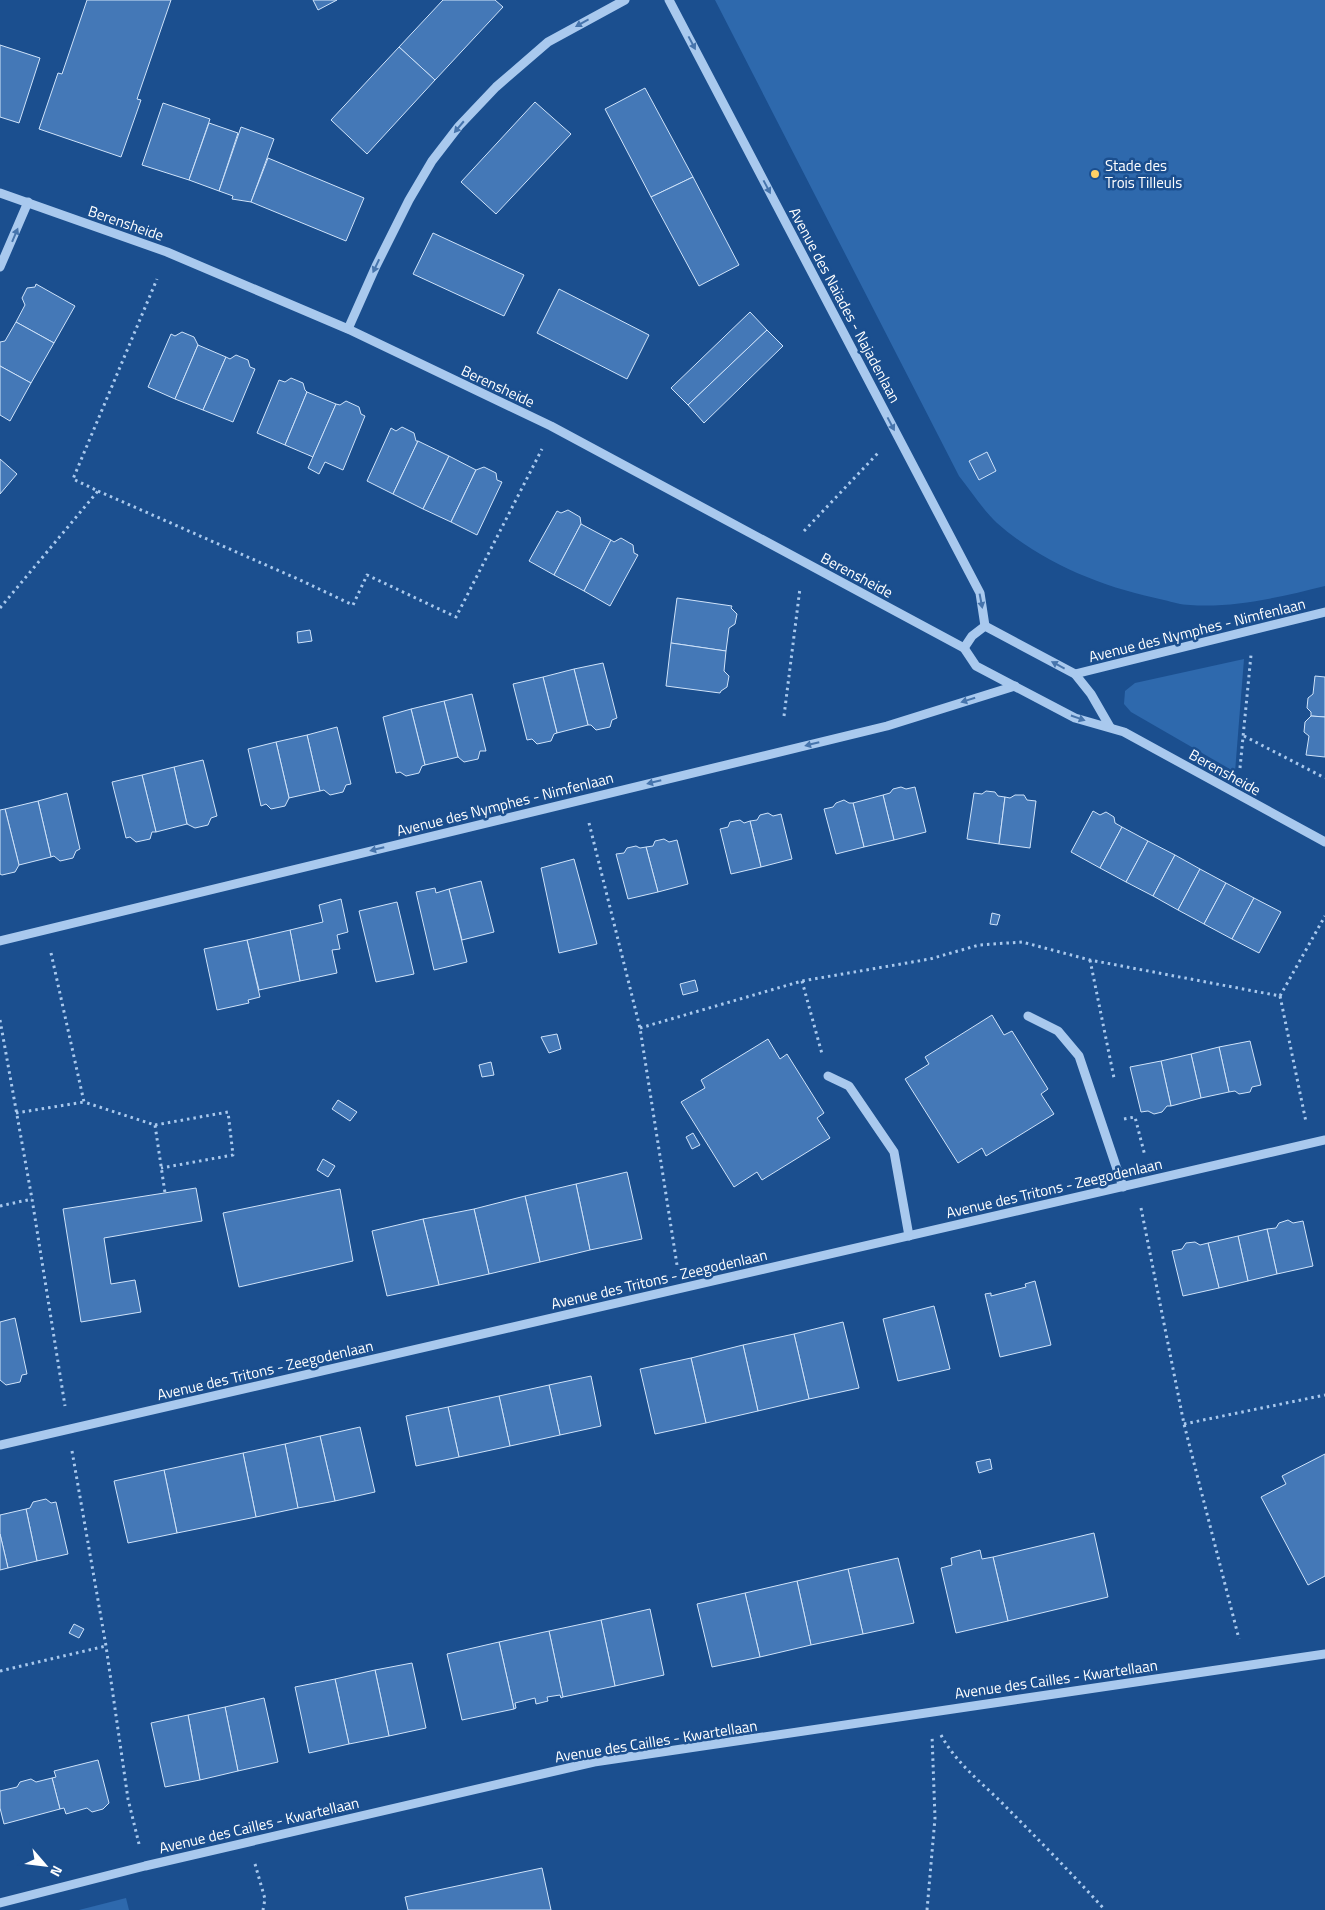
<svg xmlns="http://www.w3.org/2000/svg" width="1325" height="1910" viewBox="0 0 1325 1910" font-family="'Titillium Web',sans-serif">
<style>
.green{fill:#2e69ad}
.building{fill:#4478b7;stroke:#cfe3fa}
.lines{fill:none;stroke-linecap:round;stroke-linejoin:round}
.path{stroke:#a9c9ee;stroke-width:3;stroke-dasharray:2.5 4;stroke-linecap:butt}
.minor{stroke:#a9c9ee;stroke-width:9}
.oneway{fill:#4674ac}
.poi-dot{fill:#ffd166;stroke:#1b4f8f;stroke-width:2}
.labels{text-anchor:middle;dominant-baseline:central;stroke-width:5;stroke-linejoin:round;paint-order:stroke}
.poi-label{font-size:15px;fill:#fff;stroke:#1b4f8f;text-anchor:start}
.street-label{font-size:15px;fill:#fff;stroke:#1b4f8f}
</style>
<rect width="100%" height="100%" fill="#1b4f8f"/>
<g class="green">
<path d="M715,0h610v586c-44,11 -90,22 -135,19 -9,0 -17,-3 -26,-5 -59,-12 -121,-36 -167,-77 -14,-13 -26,-32 -38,-47z"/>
<path d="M1244,659l-9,113 -104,-60 -7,-8 1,-13 10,-8z"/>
<path d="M126,1898l3,12h-50z"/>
</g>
<g class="building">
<path d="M87,0h84l-34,99 4,1 -20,57 -82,-28 19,-56 4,1z"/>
<path d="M313,0h24l-19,10z"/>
<path d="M443,0h52l8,7 -68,73 -36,-33z"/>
<path d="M0,45l40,13 -21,65 -19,-6z"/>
<path d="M399,47l36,33 -68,74 -36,-34z"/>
<path d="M645,88l48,89 -42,20 -46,-88z"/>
<path d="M535,102l36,32 -75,80 -35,-32z"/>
<path d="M163,103l47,16 -21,61 -47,-15z"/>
<path d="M209,123l29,10 -19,58 -30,-11z"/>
<path d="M241,127l33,12 -23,63 -19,-3 1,-3 -14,-5z"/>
<path d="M268,158l96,40 -18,43 -95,-39z"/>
<path d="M693,177l46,88 -40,21 -48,-89z"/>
<path d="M433,233l91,42 -20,41 -91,-42z"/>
<path d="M36,284l39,22 -21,37 -38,-21 9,-17 -3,-7 5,-10 8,-1z"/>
<path d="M559,289l90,46 -22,44 -90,-46z"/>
<path d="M750,312l17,18 -79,75 -17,-17z"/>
<path d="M16,322l38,21 -23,40 -31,-17v-24l5,-1z"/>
<path d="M767,330l16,16 -79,77 -16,-18z"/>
<path d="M182,332l12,5 4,8 -23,54 -27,-12 23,-53 4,2z"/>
<path d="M198,345l28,12 -23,53 -28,-11z"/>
<path d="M236,355l12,5 2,7 5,2 -22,53 -30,-12 23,-53 4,2z"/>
<path d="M0,366l31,17 -21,38 -10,-6z"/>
<path d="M291,378l12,5 2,7 2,2 -22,53 -28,-12 22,-53 6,2z"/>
<path d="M307,392l29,12 -23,53 -28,-12z"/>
<path d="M346,401l13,6 2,7 4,2 -22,54 -18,-8 -6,12 -11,-6 28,-64 4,1z"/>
<path d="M402,427l12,6 2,8h2l-25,53 -26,-13 24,-53 5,3z"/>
<path d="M418,441l31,15 -26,53 -30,-15z"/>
<path d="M987,452l9,19 -17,9 -10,-19z"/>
<path d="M449,456l27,14 -25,52 -28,-13z"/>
<path d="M0,459l17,15 -17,20z"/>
<path d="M484,467l12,6 1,7 5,2 -25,53 -26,-13 25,-52z"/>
<path d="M568,510l12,7 1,7 -27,51 -25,-14 28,-50 4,2z"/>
<path d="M581,524l30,16 -27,51 -30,-16z"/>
<path d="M621,538l12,7 1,8 4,2 -28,51 -26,-15 27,-51 3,2z"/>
<path d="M677,598l55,8 -1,2 6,6 -2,10 -6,4 -3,23 -55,-8z"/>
<path d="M310,630l2,11 -14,2 -1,-11z"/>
<path d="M671,643l55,8 -2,20 5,5 -2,11 -6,4 -1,2 -54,-7z"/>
<path d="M603,663l14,55 -5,2 -2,7 -14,3 -5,-5h-3l-14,-56z"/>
<path d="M574,669l14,56 -31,8 -14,-56z"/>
<path d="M1315,676l10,1v40l-14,-1v-4l-4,-4 1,-10 5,-4z"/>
<path d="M543,677l14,56 -3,1 -3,7 -14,3 -5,-5 -5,1 -14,-56z"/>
<path d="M472,694l14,57h-6l-2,8 -14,3 -6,-5 -14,-56z"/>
<path d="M444,701l14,56 -33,8 -14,-56z"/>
<path d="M411,709l14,56 -3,1 -3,7 -13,3 -6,-4 -4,1 -13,-56z"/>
<path d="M1311,716l14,1v40l-19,-2 3,-19 -5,-4 1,-10z"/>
<path d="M337,727l14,57 -5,1 -3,7 -13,3 -6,-5 -4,1 -13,-56z"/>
<path d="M307,735l13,56 -31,7 -13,-56z"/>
<path d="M276,742l13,56 -4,8 -14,3 -5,-5 -5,2 -13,-57z"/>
<path d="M203,760l14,56 -6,2 -3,7 -13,3 -8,-4 -13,-57z"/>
<path d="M174,767l13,57 -31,8 -14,-57z"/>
<path d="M142,775l14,57h-4l-2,7 -14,3 -6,-5 -4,1 -14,-56z"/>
<path d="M901,787l5,2 9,-2 11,45 -32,8 -11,-45 7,-2 3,-4z"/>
<path d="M986,791l9,1 3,4 7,1 -6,47 -32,-5 7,-46 8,1z"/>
<path d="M67,793l13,56 -4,2 -3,7 -13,3 -6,-5 -3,1 -13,-56z"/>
<path d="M883,795l11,45 -30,7 -11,-44z"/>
<path d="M1015,795h9l3,5 9,1 -6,47 -31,-4 6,-47 5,1z"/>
<path d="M844,800l5,3h4l11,44 -28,7 -12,-45 9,-2 3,-4z"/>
<path d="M38,801l13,56 -32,8 -14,-56z"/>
<path d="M5,809l14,56 -4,7 -13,3 -2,-1v-64z"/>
<path d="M1093,811l7,4 6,-3 8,5 1,6 7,4 -22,41 -29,-16z"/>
<path d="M768,813l5,3 8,-2 11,45 -31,8 -11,-46 7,-1 3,-5z"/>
<path d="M740,820l4,3 6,-2 11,46 -30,7 -11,-45 8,-2 2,-5z"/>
<path d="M1122,827l26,14 -22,41 -26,-14z"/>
<path d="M664,839l5,3 8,-2 11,44 -30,8 -12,-45 7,-1 2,-5z"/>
<path d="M1148,841l27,14 -22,41 -27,-14z"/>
<path d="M636,846l4,2 6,-1 12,45 -30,7 -12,-45 8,-1 3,-5z"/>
<path d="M1175,855l25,14 -22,41 -25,-14z"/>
<path d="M574,859l23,85 -38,9 -18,-85z"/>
<path d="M1200,869l26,14 -22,41 -26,-14z"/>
<path d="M481,881l13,51 -32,8 -13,-51z"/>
<path d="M1226,883l28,15 -22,41 -28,-15z"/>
<path d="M435,888l1,5 13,-4 18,73 -33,8 -18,-78z"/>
<path d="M1254,898l27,14 -22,41 -27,-14z"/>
<path d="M341,899l7,33 -11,3 3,14 -8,1 5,23 -37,8 -10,-51 33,-8 -4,-17z"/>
<path d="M397,902l17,72 -38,8 -17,-71z"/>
<path d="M992,913l8,2 -3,10 -7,-1z"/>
<path d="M290,930l10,51 -41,9 -12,-50z"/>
<path d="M247,940l13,57 -12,3 1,3 -32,7 -13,-61z"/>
<path d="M695,980l3,11 -15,4 -3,-11z"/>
<path d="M992,1015l12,20 8,-4 36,58 -7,5 13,20 -68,42 -4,-8 -24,15 -53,-84 24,-15 -4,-7z"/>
<path d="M557,1034l4,15 -12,4 -8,-16z"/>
<path d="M768,1039l12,20 7,-5 37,59 -7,5 13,20 -68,42 -5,-8 -23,15 -53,-85 24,-14 -4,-8z"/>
<path d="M1250,1041l11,44 -9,2 -2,5 -11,2 -4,-3 -6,1 -10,-45z"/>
<path d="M1219,1047l10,45 -28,6 -10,-44z"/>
<path d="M1191,1054l10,44 -30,8 -10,-45z"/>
<path d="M1161,1061l10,45h-4l-5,6 -8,2 -6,-3 -7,1 -11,-45z"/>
<path d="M491,1062l3,13 -12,2 -3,-12z"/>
<path d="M338,1100l19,12 -7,9 -18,-12z"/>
<path d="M693,1133l7,12 -8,4 -6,-12z"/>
<path d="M323,1159l12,7 -7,11 -11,-7z"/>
<path d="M627,1172l15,67 -52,11 -14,-66z"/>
<path d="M576,1184l14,66 -50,12 -15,-66z"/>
<path d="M196,1188l6,33 -98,17 7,46 24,-4 6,32 -60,10 -18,-113z"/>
<path d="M340,1189l13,72 -114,26 -16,-74z"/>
<path d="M525,1196l15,66 -51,12 -15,-65z"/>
<path d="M474,1209l15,65 -50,11 -16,-66z"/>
<path d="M423,1219l16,66 -52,11 -15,-65z"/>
<path d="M1288,1220l5,3 10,-2 10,45 -36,8 -10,-45 9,-1 3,-5z"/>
<path d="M1267,1229l10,45 -29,7 -10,-45z"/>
<path d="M1238,1236l10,45 -29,7 -11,-45z"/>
<path d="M1195,1242l5,3 8,-2 11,45 -36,8 -11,-45 10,-2 4,-6z"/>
<path d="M1035,1281l16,64 -51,12 -15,-63 6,-1v3l35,-9 -1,-3z"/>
<path d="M934,1306l16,63 -52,12 -15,-62z"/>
<path d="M15,1318l12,56 -5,1 -2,7 -14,3 -6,-5v-58z"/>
<path d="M843,1322l16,66 -50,11 -15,-65z"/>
<path d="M794,1334l15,65 -51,12 -15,-66z"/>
<path d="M743,1345l15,66 -52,12 -15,-65z"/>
<path d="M691,1358l15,65 -51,11 -15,-65z"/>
<path d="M591,1376l10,50 -41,9 -11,-50z"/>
<path d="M549,1385l11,50 -50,11 -11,-50z"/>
<path d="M499,1396l11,50 -51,11 -11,-50z"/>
<path d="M448,1407l11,50 -43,9 -10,-50z"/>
<path d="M360,1427l15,65 -40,9 -15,-65z"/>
<path d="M320,1436l15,65 -37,7 -13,-64z"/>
<path d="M285,1444l13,64 -42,9 -13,-64z"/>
<path d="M243,1453l13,64 -79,16 -13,-63z"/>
<path d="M1325,1454v122l-17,9 -47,-88 25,-13 -4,-8z"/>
<path d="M990,1459l2,10 -13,4 -3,-11z"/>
<path d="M164,1470l13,63 -49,10 -14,-62z"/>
<path d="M46,1499l5,4 5,-1 12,52 -31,7 -11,-52 4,-1 3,-6z"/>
<path d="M26,1509l11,52 -29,7 -8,-34v-19z"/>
<path d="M1094,1533l14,64 -100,24 -15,-64z"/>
<path d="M0,1534l8,34 -8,2z"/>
<path d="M980,1550l2,9 11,-2 15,64 -52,12 -15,-65 11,-3 -1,-7z"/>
<path d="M898,1558l16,65 -51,11 -15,-65z"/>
<path d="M848,1569l15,65 -52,11 -14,-64z"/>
<path d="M797,1581l14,64 -51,12 -15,-64z"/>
<path d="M745,1593l15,64 -48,10 -15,-63z"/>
<path d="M650,1609l14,66 -49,11 -14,-66z"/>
<path d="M601,1620l14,66 -52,11 -14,-66z"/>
<path d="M74,1624l10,5 -5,9 -10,-5z"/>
<path d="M549,1631l14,66 -2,1 -1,-3 -13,2 1,4 -12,3 -1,-6 -20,5 1,5 -2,1 -15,-67z"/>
<path d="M499,1642l15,67 -52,11 -15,-66z"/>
<path d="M412,1663l14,65 -37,8 -14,-66z"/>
<path d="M375,1670l14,66 -40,8 -14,-65z"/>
<path d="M335,1679l14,65 -40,9 -14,-66z"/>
<path d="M264,1698l14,64 -40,9 -13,-64z"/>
<path d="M225,1707l13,64 -38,9 -12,-65z"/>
<path d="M188,1715l12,65 -35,7 -14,-64z"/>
<path d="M98,1760l11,43 -6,6 -11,3 -5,-4 -21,6 -2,-6 -4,1 -8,-31 4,-1 -2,-6z"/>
<path d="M52,1778l8,31 -56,15 -4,-16v-17l17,-4 3,-5 11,-3 5,3z"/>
<path d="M542,1868l9,42h-143l-3,-13z"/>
</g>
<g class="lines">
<g class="path">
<path d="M98,491l202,89 53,25 14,-30 89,42 86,-168"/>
<path d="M804,531l75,-79"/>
<path d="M0,608l98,-117 -25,-12 84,-200"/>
<path d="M784,716l16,-128"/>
<path d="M1244,736l81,42"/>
<path d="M1240,768l11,-113"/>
<path d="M589,823l51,205 37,237"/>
<path d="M51,953l33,149 71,23 10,68"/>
<path d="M1090,960l24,118"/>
<path d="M802,981l20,73"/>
<path d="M1280,996l45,-80"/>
<path d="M0,1020l32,179 33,207"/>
<path d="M640,1028l162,-47 128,-22 49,-14 43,-3 68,18 190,36 26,126"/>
<path d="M16,1113l68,-11"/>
<path d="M1124,1119l11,-2 10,39"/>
<path d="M155,1125l73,-13 5,43 -72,13"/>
<path d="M0,1206l32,-7"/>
<path d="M1141,1208l43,216 55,215"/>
<path d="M1184,1424l141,-29"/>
<path d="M72,1451l34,195 22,153 11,45"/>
<path d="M0,1671l106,-25"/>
<path d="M941,1735c16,30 43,49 66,73 33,33 66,67 98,102"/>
<path d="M255,1864l10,35 -2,11"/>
<path d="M927,1910l8,-92 -3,-83"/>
</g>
<g class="minor">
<path d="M669,0l311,593 5,33"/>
<path d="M0,193l167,59 181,77 203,97 413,222 12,18 99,52 49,14 201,110"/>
<path d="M0,267l28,-65"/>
<path d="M348,329l28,-63 33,-66 23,-39 27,-35 37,-39 52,-45 77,-42"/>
<path d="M964,648l8,-12 13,-10 90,48 16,20 19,33"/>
<path d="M1075,674l250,-62"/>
<path d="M0,941l887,-215 128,-40"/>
<path d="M1028,1016l30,15 21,25 44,131"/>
<path d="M828,1076l21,10 45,66 15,84"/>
<path d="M0,1445l1325,-305"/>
<path d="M0,1903l145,-37 449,-104 731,-108"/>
</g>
</g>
<defs><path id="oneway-solid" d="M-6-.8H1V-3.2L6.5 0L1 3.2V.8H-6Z" transform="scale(1.25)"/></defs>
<g class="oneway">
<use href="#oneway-solid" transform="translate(582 23) rotate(151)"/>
<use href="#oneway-solid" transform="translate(692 43) rotate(62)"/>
<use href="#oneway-solid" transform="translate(459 127) rotate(130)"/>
<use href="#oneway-solid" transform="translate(767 187) rotate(62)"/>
<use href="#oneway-solid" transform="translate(15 235) rotate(-67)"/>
<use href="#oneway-solid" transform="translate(376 266) rotate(115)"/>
<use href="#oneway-solid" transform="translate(891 424) rotate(62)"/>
<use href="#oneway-solid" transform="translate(981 601) rotate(79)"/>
<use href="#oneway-solid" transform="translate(1058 665) rotate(-152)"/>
<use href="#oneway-solid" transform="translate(968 700) rotate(163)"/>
<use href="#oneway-solid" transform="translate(1078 718) rotate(19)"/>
<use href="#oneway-solid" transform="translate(812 744) rotate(166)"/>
<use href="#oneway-solid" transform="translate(654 782) rotate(166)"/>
<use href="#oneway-solid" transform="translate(377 849) rotate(166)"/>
</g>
<circle class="poi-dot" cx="1095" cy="174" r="5"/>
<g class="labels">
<g class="poi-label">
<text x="1105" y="165">Stade des<tspan x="1105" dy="17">Trois Tilleuls</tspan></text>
</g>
<g class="street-label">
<text transform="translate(126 223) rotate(19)">Berensheide</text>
<text transform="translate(845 305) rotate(62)">Avenue des Naïades - Najadenlaan</text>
<text transform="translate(498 386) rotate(25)">Berensheide</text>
<text transform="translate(857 575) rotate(28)">Berensheide</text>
<text transform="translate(1197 630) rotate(-14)">Avenue des Nymphes - Nimfenlaan</text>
<text transform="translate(1225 772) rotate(29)">Berensheide</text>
<text transform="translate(505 804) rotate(-14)">Avenue des Nymphes - Nimfenlaan</text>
<text transform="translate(1054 1188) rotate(-13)">Avenue des Tritons - Zeegodenlaan</text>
<text transform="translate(659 1279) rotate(-13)">Avenue des Tritons - Zeegodenlaan</text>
<text transform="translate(265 1370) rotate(-13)">Avenue des Tritons - Zeegodenlaan</text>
<text transform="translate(1056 1679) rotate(-8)">Avenue des Cailles - Kwartellaan</text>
<text transform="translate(656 1741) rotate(-9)">Avenue des Cailles - Kwartellaan</text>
<text transform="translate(259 1825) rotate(-13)">Avenue des Cailles - Kwartellaan</text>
</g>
</g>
<g transform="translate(45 1865) rotate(118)" stroke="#1b4f8f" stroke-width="4" paint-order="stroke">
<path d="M0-4L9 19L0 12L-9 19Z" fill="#ffffff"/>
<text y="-8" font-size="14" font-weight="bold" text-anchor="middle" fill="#ffffff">N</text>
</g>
</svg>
